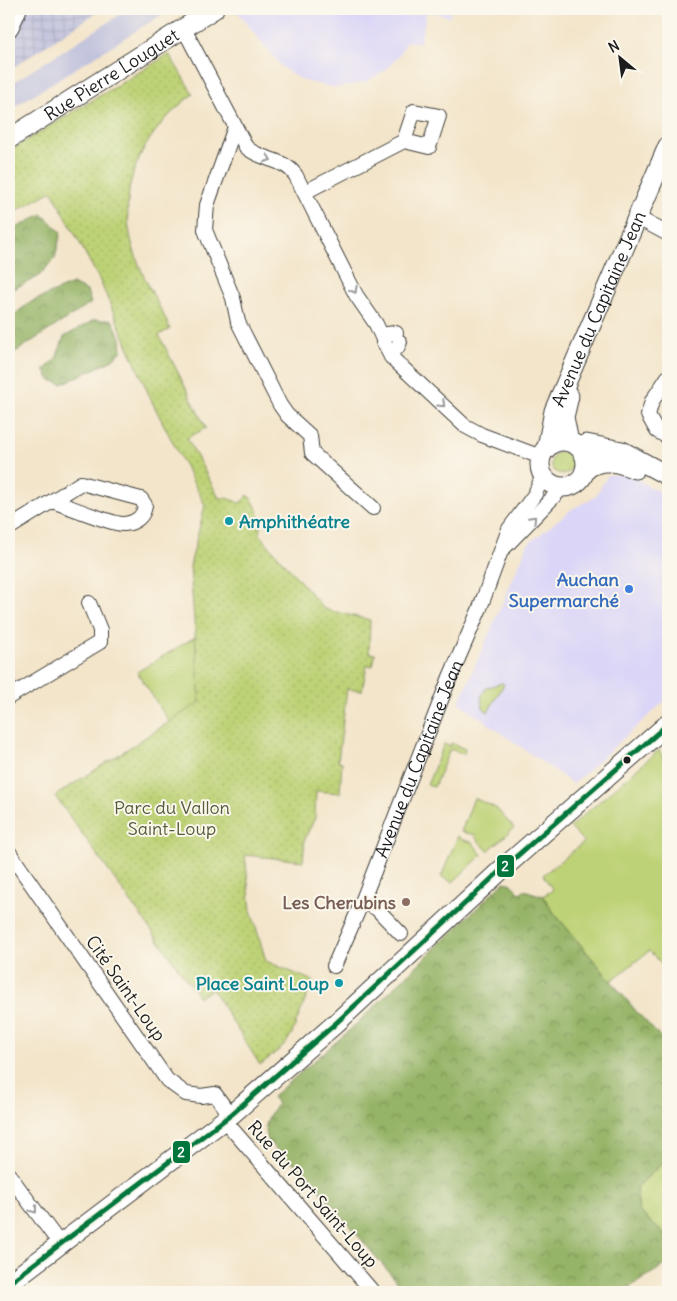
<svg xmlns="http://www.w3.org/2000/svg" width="677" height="1301" viewBox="0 0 677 1301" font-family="Delius,sans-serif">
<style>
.built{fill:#dbd6f7}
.industrial{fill:url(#industrial-grid)}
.railway{fill:#c1c2dd}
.green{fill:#bdd276;stroke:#6c7749}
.forest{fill:url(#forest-crowns);stroke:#596842}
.park{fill:url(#park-dots);stroke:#6c7749}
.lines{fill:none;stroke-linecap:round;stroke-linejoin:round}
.street-casing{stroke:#3c3a36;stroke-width:16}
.secondary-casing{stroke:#3c3a36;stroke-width:21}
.street{stroke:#fff;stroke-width:14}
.secondary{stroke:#fff;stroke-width:19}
.bus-1-casing{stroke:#fbf7ec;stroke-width:9}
.bus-1{stroke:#00763c;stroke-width:5}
.oneway{stroke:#999}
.culture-dot{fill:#0f9aa8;stroke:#fbf7ec;stroke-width:2}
.shop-dot{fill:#3f7fe0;stroke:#fbf7ec;stroke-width:2}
.bus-dot{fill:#1c1c1c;stroke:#fbf7ec;stroke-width:2}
.education-dot{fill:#8d6e63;stroke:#fbf7ec;stroke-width:2}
.labels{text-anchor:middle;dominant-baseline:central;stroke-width:4;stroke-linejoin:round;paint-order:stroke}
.street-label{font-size:18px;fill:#1c1c1c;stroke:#fbf7ec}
.culture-label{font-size:18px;font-weight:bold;fill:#0d838f;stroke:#fbf7ec;text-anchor:start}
.shop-label{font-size:18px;font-weight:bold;fill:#366cbe;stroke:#fbf7ec;text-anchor:end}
.park-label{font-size:18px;fill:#545c3c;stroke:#fbf7ec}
.education-label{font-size:18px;font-weight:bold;fill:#785e54;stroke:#fbf7ec;text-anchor:end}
.line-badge{stroke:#fbf7ec;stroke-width:2}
.badge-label{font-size:14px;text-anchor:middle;font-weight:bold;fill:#fff}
</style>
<defs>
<pattern id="industrial-grid" width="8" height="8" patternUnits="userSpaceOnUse" patternTransform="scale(1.25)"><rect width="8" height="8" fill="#c1c2dd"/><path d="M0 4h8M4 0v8" fill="none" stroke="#a5a6bd"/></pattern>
<pattern id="forest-crowns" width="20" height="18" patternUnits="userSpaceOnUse" patternTransform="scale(1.25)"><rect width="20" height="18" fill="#96b467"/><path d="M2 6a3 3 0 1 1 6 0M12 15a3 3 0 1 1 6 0" fill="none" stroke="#7a9254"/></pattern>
<pattern id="park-dots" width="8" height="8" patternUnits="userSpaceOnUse" patternTransform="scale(1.25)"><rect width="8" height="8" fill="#bdd276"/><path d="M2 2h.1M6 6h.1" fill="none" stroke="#a2b466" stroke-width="1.8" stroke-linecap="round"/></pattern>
</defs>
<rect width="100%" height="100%" fill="#fbf7ec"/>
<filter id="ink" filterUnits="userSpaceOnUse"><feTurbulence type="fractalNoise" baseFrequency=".02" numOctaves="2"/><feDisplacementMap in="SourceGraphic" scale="10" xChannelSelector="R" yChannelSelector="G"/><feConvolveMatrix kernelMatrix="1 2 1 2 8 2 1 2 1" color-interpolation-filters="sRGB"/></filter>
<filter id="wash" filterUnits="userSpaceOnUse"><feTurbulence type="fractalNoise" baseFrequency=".0096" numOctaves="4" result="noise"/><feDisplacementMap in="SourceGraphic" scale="20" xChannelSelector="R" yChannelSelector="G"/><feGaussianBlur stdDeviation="1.12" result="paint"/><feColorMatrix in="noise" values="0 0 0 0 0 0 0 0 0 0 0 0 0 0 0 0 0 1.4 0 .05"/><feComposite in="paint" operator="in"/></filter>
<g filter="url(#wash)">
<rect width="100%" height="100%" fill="#f3e5ca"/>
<g class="built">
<path d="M235,9h216l-1,8 -23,-6 -7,32 -13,-2 -7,13 -14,16 -20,12 -29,6 -33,-7 -13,-7 -10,-8z"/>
<path d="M628,474l40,23v201l-95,86 -114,-81 69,-159 44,-35 23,-12 13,-22z"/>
</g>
<path class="industrial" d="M9,9h93l-93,61z"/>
<path class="railway" d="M129,9h42l-162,101v-25z"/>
<g class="green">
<circle cx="562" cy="463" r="11"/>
<path d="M195,637l6,65 -32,20 -32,-50z"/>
<path d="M501,683l3,1 -16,28 -5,-4 -2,-11 5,-9z"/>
<path d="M451,743l14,6 -1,5 -14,-5 -16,38 -7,-2 17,-41 6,2z"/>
<path d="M659,750l9,16v204l-19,-19 -38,30 -57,-68 -11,-17 10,-6 -10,-15 41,-33 -14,-15z"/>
<path d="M474,798l22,10 18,20 -26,23 -13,-14 1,-2 -15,-3z"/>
<path d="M458,836l5,4 9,2 10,13 -29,27 -12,-5z"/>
<path d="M668,1158v80l-29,-27 -3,-23z"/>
</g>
<g class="forest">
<path d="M42,214l19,18 -6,26 -17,19 -29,14v-59z"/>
<path d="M72,284l15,7 4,12 -82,53v-37l20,-16z"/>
<path d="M94,320h18l9,18 1,13 -13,11 -47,22 -12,-4 -6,-10 12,-11 8,-22z"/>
<path d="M504,882l6,1 10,10 4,-3 19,6 11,17 82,98 32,34v113l-32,30 3,23 29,27v25l-46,29h-216c-36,-41 -70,-85 -108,-125 -9,-10 -25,-16 -31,-29 -5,-11 3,-27 11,-34l-6,-7 79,-68z"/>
</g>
<path class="park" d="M169,54l24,40c-54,42 -81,98 -56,165 8,24 23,46 33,70l-11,6 47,93 -19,10 32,60h8l13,5 8,-8c11,12 13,24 12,40l64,74 46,11 -1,33 6,1 -2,12 -6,-1 -5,26 -15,-2 -9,72 4,1 -2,31 -24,-2 -1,27 -10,20 -2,23 -58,-6 6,55 15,51 47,20 -21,52 -7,12 -25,20 -48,-76 -13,8 -144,-201 145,-94 -10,-136 15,-61 -53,-103 -52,-121 -48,-90 -43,24v-64z"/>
</g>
<g filter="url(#ink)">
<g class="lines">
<g class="street-casing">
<g id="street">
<path d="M184,29l62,118c15,14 39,11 50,29l60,119 20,29 15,33 74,69 17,9 59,22"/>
<path d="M235,127l-28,78 -2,25 28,68 5,24 42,83 7,10 23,21 2,17 61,55"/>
<path d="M305,192l99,-51 25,6 10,-31 -25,-5 -10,30"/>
<path d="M638,218l30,16"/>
<path d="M383,342l4,-8 9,-1"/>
<path d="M388,351l9,-3 3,-6"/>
<path d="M668,377l-16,24 -4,14 9,16 11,6"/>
<path d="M9,528l72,-45 60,16 4,6c-1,11 -9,18 -21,19 -10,1 -59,-19 -72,-23"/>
<path d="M504,548l59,-61"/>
<path d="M9,697l91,-55v-12l-11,-27"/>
<path d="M9,852l158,228 19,14 15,2 14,-2 16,22"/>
<path d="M362,902l14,6 25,26"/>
<path id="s1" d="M334,966l28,-64 88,-225 30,-69 29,-79 26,-35 8,-19"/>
<path d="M225,1121l148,171"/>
<path d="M9,1175l51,69"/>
</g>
</g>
<g class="secondary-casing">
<g id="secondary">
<path d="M9,27l8,-18"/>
<path id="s2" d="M9,139l205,-130"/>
<path d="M569,396l-5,21 5,25"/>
<circle cx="563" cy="464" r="23"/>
<path id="s3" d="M547,448l7,-37 114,-265"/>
<path d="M580,448l6,-4 36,7 46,25"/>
<path d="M585,470c16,-13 33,-8 50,-1"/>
<path d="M9,1283l223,-169 103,-90 166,-154 167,-146"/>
</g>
</g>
<use href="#street" class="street"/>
<use href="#secondary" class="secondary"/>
<g class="bus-1-casing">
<path id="bus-1" d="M9,1283l223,-169 103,-90 166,-154 167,-146"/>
</g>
<use href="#bus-1" class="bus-1"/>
</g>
<defs><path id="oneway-chevron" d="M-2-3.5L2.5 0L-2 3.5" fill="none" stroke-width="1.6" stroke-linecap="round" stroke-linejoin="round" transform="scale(1.25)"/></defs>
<g class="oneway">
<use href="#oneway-chevron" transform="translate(268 159) rotate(20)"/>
<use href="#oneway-chevron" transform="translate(354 290) rotate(62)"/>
<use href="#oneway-chevron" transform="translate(442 404) rotate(44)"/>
<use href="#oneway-chevron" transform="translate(533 519) rotate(-47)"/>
<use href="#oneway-chevron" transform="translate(34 1210) rotate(53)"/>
</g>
</g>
<g class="culture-dot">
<circle cx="229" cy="521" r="5"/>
<circle cx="339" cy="983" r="5"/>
</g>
<circle class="shop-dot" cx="629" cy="589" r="5"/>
<circle class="bus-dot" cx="627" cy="760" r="4.5"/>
<circle class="education-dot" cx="406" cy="902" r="5"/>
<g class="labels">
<g class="street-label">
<text stroke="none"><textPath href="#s2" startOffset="121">Rue Pierre Louguet</textPath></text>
<text stroke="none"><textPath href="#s3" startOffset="149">Avenue du Capitaine Jean</textPath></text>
<text stroke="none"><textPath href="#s1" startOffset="224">Avenue du Capitaine Jean</textPath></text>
<text transform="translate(126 988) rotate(55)">Cité Saint-Loup</text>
<text transform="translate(313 1194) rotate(49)">Rue du Port Saint-Loup</text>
</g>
<g class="culture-label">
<text x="239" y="521">Amphithéatre</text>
<text x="329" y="983" text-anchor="end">Place Saint Loup</text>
</g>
<g class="shop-label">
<text x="619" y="579">Auchan<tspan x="619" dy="21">Supermarché</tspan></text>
</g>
<g class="park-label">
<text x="172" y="807">Parc du Vallon<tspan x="172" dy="21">Saint-Loup</tspan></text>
</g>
<g class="education-label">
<text x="396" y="902">Les Cherubins</text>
</g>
</g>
<g class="line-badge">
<rect x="496" y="854" width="19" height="24" rx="5" fill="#00763c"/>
<rect x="172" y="1140" width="19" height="24" rx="5" fill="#00763c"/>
</g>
<g class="badge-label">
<text x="505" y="871">2</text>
<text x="181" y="1157">2</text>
</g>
<rect width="677" height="1301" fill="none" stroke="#fbf7ec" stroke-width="30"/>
<g transform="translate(620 58) rotate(331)" stroke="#fbf7ec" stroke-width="4" paint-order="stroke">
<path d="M0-4L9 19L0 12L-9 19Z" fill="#1c1c1c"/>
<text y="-8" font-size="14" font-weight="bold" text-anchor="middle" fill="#1c1c1c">N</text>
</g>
</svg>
